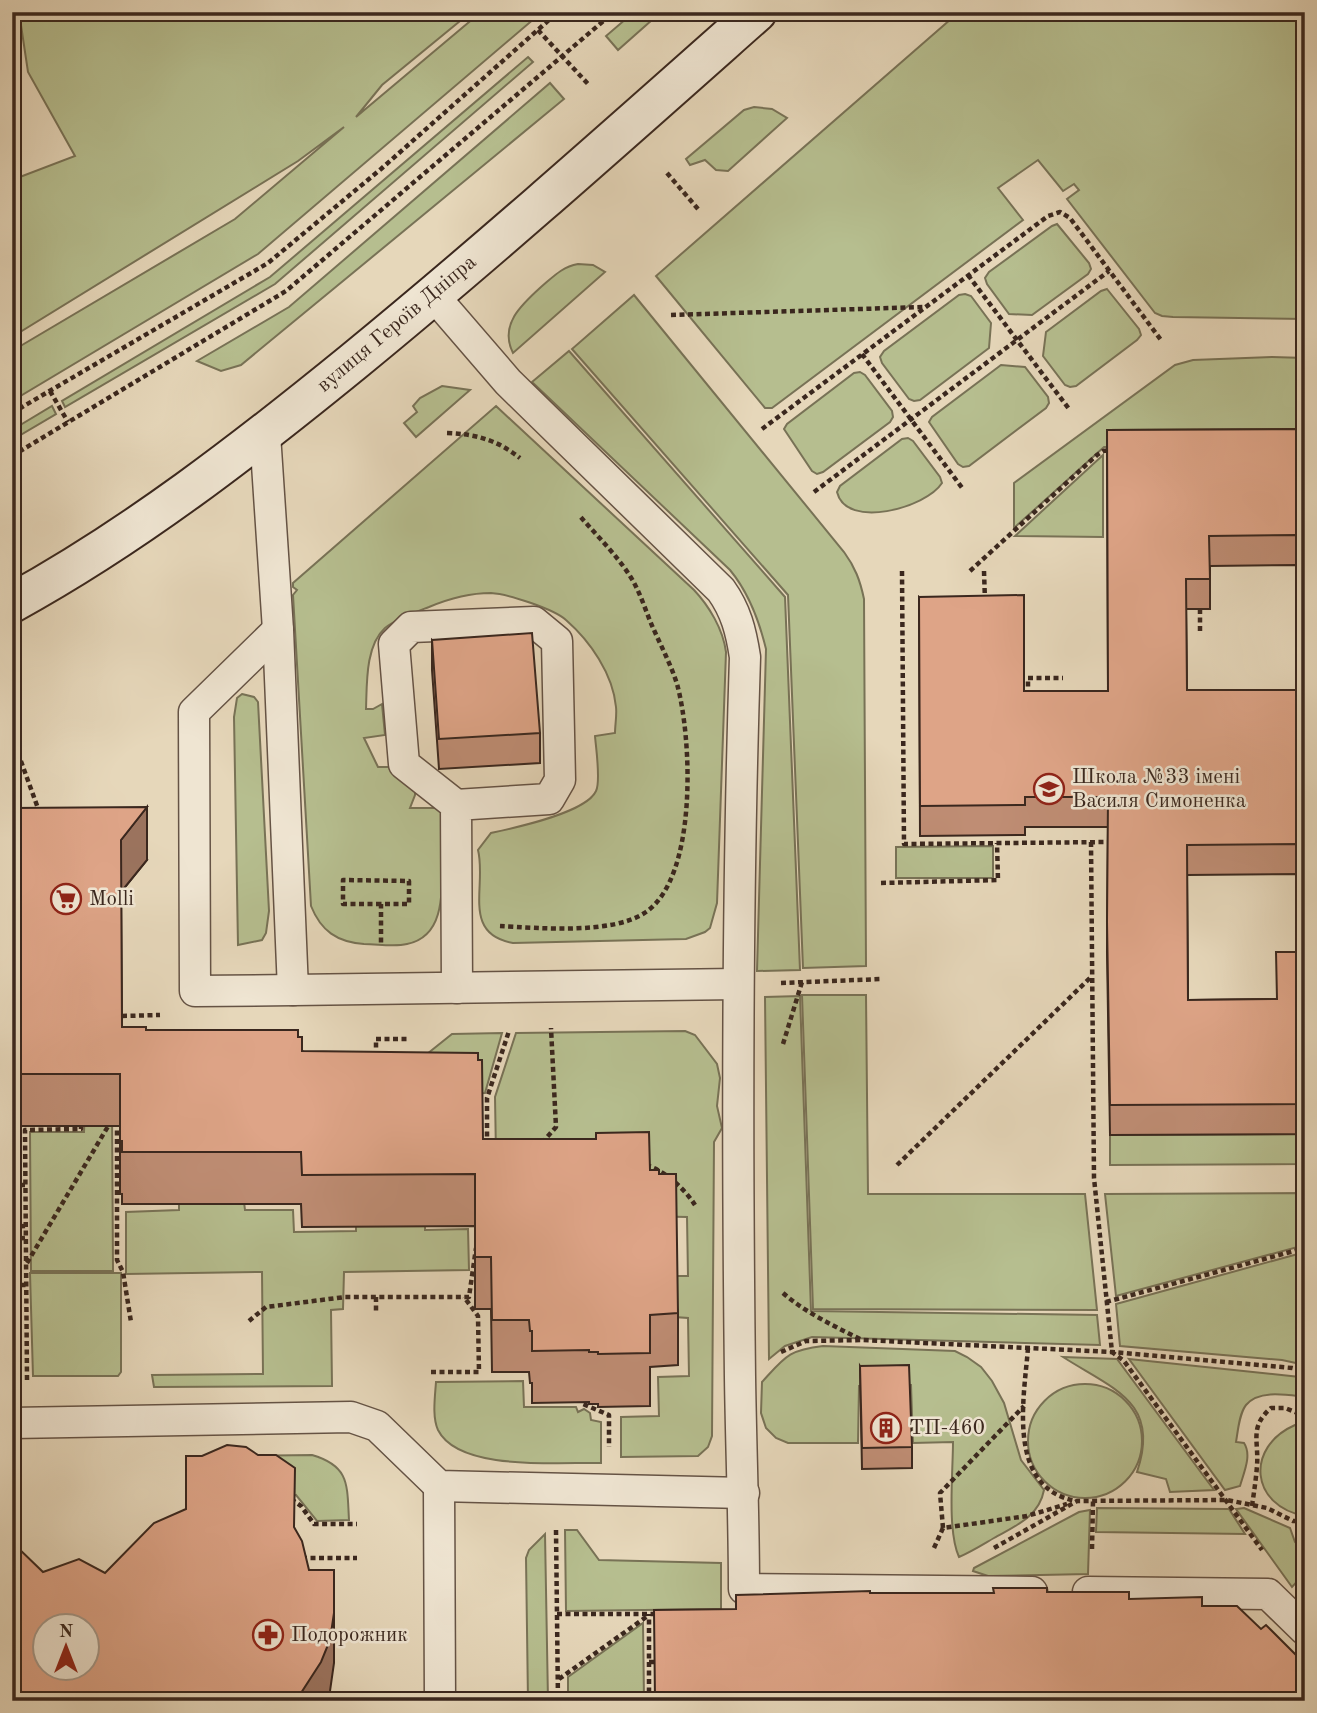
<svg xmlns="http://www.w3.org/2000/svg" width="1317" height="1713" viewBox="0 0 1317 1713" font-family="'Old Standard TT',serif">
<style>
.green{fill:#b6be8f;stroke:#787256;stroke-width:2}
.lines{fill:none;stroke-linecap:round;stroke-linejoin:round}
.lane-casing{stroke:#655345;stroke-width:33}
.secondary-casing{stroke:#3a271e;stroke-width:42}
.path{stroke:#3a271e;stroke-width:4.5;stroke-dasharray:5 3.5;stroke-linecap:butt}
.lane{stroke:#efe5d2;stroke-width:30}
.secondary{stroke:#efe5d2;stroke-width:38}
.wall{fill:#bf8d74;stroke:#3a271e;stroke-width:2;fill-rule:evenodd}
.shaded-wall{fill:#9b735e;stroke:#3a271e;stroke-width:2}
.building{fill:#dea487;stroke:#3a271e;stroke-width:2;fill-rule:evenodd}
.labels{text-anchor:middle;dominant-baseline:central;stroke-width:5;stroke-linejoin:round;paint-order:stroke}
.street-label{font-size:21px;fill:#3a271e;stroke:#efe5d2}
.poi-label{font-size:21px;fill:#3a271e;stroke:#efe5d2;text-anchor:start}
</style>
<rect width="100%" height="100%" fill="#e6d7ba"/>
<filter id="stains"><feTurbulence type="fractalNoise" baseFrequency=".00286" numOctaves="4"/><feColorMatrix values="0 0 0 0 .2 0 0 0 0 .09 0 0 0 0 .02 0 0 0 .5 -.17"/></filter>
<radialGradient id="worn" r=".72"><stop offset=".6" stop-color="#630" stop-opacity="0"/><stop offset="1" stop-color="#630" stop-opacity=".3"/></radialGradient>
<g class="green">
<path d="M19,12h452l-89,73 -26,32 125,-105h61l-284,242 -246,147v-50l223,-132 109,-92 -46,34 -286,176v-157l63,-24 -47,-84z"/>
<path d="M634,12h27l-43,38 -12,-14z"/>
<path d="M959,12h344l2,307 -132,-2 -11,-1 -7,-3 -88,-114 12,-9 -5,-6 -11,7 -25,-31 -40,28 25,32 -251,188h-7l-109,-132z"/>
<path d="M528,57l5,5 -258,222 -210,123 -3,-6 208,-124z"/>
<path d="M550,83l14,16 -323,266 -20,6 -24,-10 92,-54z"/>
<path d="M754,107l18,2 15,9 -59,53 -12,-1 -11,-10 -15,5 -4,-6 58,-49z"/>
<path d="M1057,224l32,39 2,6 -3,5 -56,41 -23,-1 -22,-30 -2,-6 4,-6 63,-46z"/>
<path d="M578,264l15,1 12,7 -92,81c-14,-28 8,-48 28,-66 13,-11 21,-20 37,-23z"/>
<path d="M1107,289l32,40 2,6 -4,5 -61,46 -6,1 -5,-2 -22,-29 3,-24 55,-41z"/>
<path d="M965,294l6,2 20,27 -2,25 -69,52 -6,1 -5,-2 -27,-36 -2,-6 4,-6 75,-56z"/>
<path d="M634,295l210,257c11,15 16,28 20,47l2,367 -63,2 -15,-373 -216,-246z"/>
<path d="M569,351l216,246 15,373 -43,1 9,-322c-7,-29 -17,-56 -36,-79l-198,-188z"/>
<path d="M1272,357l33,1v87l-201,2 -90,81v-45l161,-118 18,-5z"/>
<path d="M1001,365l24,2 23,30 1,6 -3,5 -77,58 -6,1 -5,-3 -29,-42 3,-5z"/>
<path d="M860,372l5,3 27,36 1,6 -3,5 -67,50 -6,2 -5,-3 -28,-42 3,-5 67,-51z"/>
<path d="M442,386l28,4 -54,47 -12,-14 13,-11 -4,-6 7,-8z"/>
<path d="M52,406l4,8 -44,26v-10z"/>
<path d="M496,406l198,184c15,16 29,39 32,62l-9,251 -7,25 -5,4 -19,7 -173,4c-52,-9 -26,-58 -35,-93l13,-17c23,-5 95,-20 105,-42 5,-10 0,-42 -1,-55l20,-3c0,-8 2,-18 1,-26 -3,-33 -26,-66 -50,-87 -12,-11 -58,-26 -75,-27 -21,0 -43,6 -62,14 -13,5 -33,12 -44,21 -20,18 -18,57 -19,81h7l9,-5 3,31 -21,3 14,29h18l19,19v9l-5,13h38c-2,12 -6,25 -6,37 -2,33 9,90 -35,99 -13,3 -29,0 -43,0 -27,-2 -43,-13 -53,-38l-18,-311 4,-5 -4,-3v-4z"/>
<path d="M908,438l5,3 27,36 2,6c-16,25 -96,47 -105,9l3,-6 62,-47z"/>
<path d="M1103,455v82l-88,-1z"/>
<path d="M242,694l12,3 4,5 11,209 -3,22 -4,7 -24,5 -4,-228 3,-19z"/>
<path d="M993,846v32h-97v-31z"/>
<path d="M802,995h64l2,199h217l12,116 -284,-1z"/>
<path d="M800,996l11,315 286,4 3,30 -288,-8 -27,9 -16,13 -4,-362z"/>
<path d="M685,1031l10,4 22,29 3,14 -3,28 5,22 -8,14 -2,294 -4,11 -10,9 -77,1v-40l38,-1 -1,-39 31,-1 -1,-58 -28,-2 -2,-40h30l-1,-59 -190,-4 -2,-116 21,-64z"/>
<path d="M502,1033l-17,60 -63,2v-37l30,-24z"/>
<path d="M112,1108l1,163h-82l-1,-139h54l1,-23z"/>
<path d="M1305,1134v30l-195,1v-30z"/>
<path d="M1305,1193v52l-189,51 -11,-102z"/>
<path d="M179,1195l65,7 1,8h48l1,22 62,-1v-12h69v11l43,-1 1,41 -125,2 -1,37 -12,1 1,76 -178,1 -2,-12 111,-1 -1,-102 -136,2v-62l53,-2z"/>
<path d="M1305,1252v113l-23,-5 -162,-14 -4,-42z"/>
<path d="M30,1273h91v99l-3,4h-85z"/>
<path d="M823,1346l132,5 12,6 14,10 11,14 12,22 17,57 23,30c-5,27 -29,36 -50,48 -12,7 -23,14 -35,19 -12,-26 -6,-85 -6,-115l-40,1 -2,-58 -52,1 -1,57h-70l-12,-5 -10,-10 -5,-15 1,-31c23,-25 26,-32 61,-36z"/>
<path d="M1063,1357l54,2 97,131 -44,2 -4,-13 -29,-7c24,-70 -24,-83 -74,-115z"/>
<path d="M1129,1359l171,18 5,2v18c-17,-2 -46,-8 -59,8 -7,9 -8,26 -10,37l8,1c8,12 0,29 -4,43l-15,4z"/>
<path d="M523,1381l1,26h52l2,5 6,-3 6,4 1,7 10,2v41c-41,-1 -142,9 -163,-33 -6,-13 -3,-33 -2,-48z"/>
<circle cx="1085" cy="1441" r="57"/>
<path d="M1295,1425h10v91c-55,-10 -60,-69 -10,-91z"/>
<path d="M312,1455c38,11 35,30 37,65l-32,1 -21,-26 -3,1 -55,-40z"/>
<path d="M1097,1508l132,1 16,25 -149,-2z"/>
<path d="M1244,1508l46,20 5,14 10,10v21l-13,14 -56,-78z"/>
<path d="M1090,1510l-2,64 -100,2 -15,-5 1,-3 105,-56z"/>
<path d="M565,1530h12l22,30 122,3v46l-155,2z"/>
<path d="M545,1534l3,167h-20l-2,-143 3,-8z"/>
<path d="M643,1623l1,78h-76v-24z"/>
</g>
<g class="lines">
<g class="lane-casing">
<g id="lane">
<path d="M433,295l75,87 213,208c15,21 20,41 24,67 -8,240 -8,480 -5,720 1,71 4,141 4,212l288,3"/>
<path d="M265,434l13,196 15,360 445,-6"/>
<path d="M278,630l-84,82 1,279 98,-1"/>
<path d="M456,805l93,-6 11,-19 -3,-139 -23,-19 -123,5 -17,17 10,120 52,41 1,183"/>
<path d="M12,1423l339,-6 26,9 62,60 305,7"/>
<path d="M439,1486l1,215"/>
<path d="M1088,1592l180,2 37,36"/>
</g>
</g>
<g class="secondary-casing">
<path id="secondary" d="M12,603c122,-67 233,-153 341,-241 138,-113 271,-232 404,-350"/>
</g>
<g class="path">
<path d="M538,30l50,54"/>
<path d="M667,173l31,36"/>
<path d="M968,275l101,134"/>
<path d="M671,315l252,-8"/>
<path d="M862,354l101,135"/>
<path d="M50,391l18,31"/>
<path d="M12,413l256,-150 113,-94 177,-157"/>
<path d="M762,429l286,-213 12,-4 10,6 91,122"/>
<path d="M447,433c29,1 50,7 73,25"/>
<path d="M12,456l274,-165 328,-279"/>
<path d="M814,492l295,-221"/>
<path d="M902,571l2,273 204,-2"/>
<path d="M970,571l127,-116 6,-4 9,-1"/>
<path d="M984,571l1,30"/>
<path d="M1200,609v25"/>
<path d="M1028,695v-17h35"/>
<path d="M18,753l21,58"/>
<path d="M1091,842l3,336 18,174 12,9 138,189"/>
<path d="M881,883l117,-3 -1,-37"/>
<path d="M381,904h-38v-24l66,1v23h-28v42"/>
<path d="M500,926c39,2 113,9 146,-14 52,-36 46,-174 31,-228 -6,-19 -15,-36 -23,-54 -8,-17 -13,-37 -24,-54 -14,-22 -34,-41 -51,-61"/>
<path d="M781,983l101,-4"/>
<path d="M122,1016l38,-1"/>
<path d="M783,1044l19,-62"/>
<path d="M376,1056v-17h32"/>
<path d="M117,1122v138l6,12 8,50"/>
<path d="M542,1143l14,-16 -5,-99"/>
<path d="M487,1145v-47l22,-67"/>
<path d="M646,1165c19,6 38,23 49,40"/>
<path d="M897,1165l195,-189"/>
<path d="M12,1185h13"/>
<path d="M12,1227l13,-1"/>
<path d="M12,1239l13,-1"/>
<path d="M27,1263l83,-140"/>
<path d="M12,1285h14"/>
<path d="M783,1293c23,20 51,33 79,47"/>
<path d="M376,1297v14"/>
<path d="M1106,1302l199,-54"/>
<path d="M249,1321l17,-14 79,-10h124l7,-49"/>
<path d="M1028,1348c-4,51 -22,140 48,153"/>
<path d="M781,1352l25,-11 57,-1 249,12 180,16 13,3"/>
<path d="M431,1372h48l-1,-56 -14,-19"/>
<path d="M27,1380l-2,-250 56,-1v-7"/>
<path d="M583,1396v8l26,11v32"/>
<path d="M291,1499l10,7 13,18h43"/>
<path d="M1252,1506c2,-14 4,-27 5,-40 2,-25 -8,-39 14,-58h14l20,8"/>
<path d="M943,1528l-3,-35 84,-87"/>
<path d="M556,1530l2,171"/>
<path d="M934,1548l9,-20 84,-12 40,-12"/>
<path d="M994,1548l83,-47 150,-1 40,8 26,13h12"/>
<path d="M1092,1549l1,-48"/>
<path d="M302,1558h55"/>
<path d="M557,1614h100"/>
<path d="M649,1662h10"/>
<path d="M559,1679l90,-64"/>
<path d="M649,1701v-87"/>
</g>
<use href="#lane" class="lane"/>
<use href="#secondary" class="secondary"/>
</g>
<g class="wall">
<path d="M1305,429v705l-195,1 -3,-183 1,-125h-83v8l-105,1 -1,-239 105,94h84l-1,-261zM1296,565l1,125h-110l-1,-81h24v-43zM1298,874v78l-21,47 -89,1 -1,-125z"/>
<path d="M432,640l108,93v30l-101,6 -7,-99z"/>
<path d="M12,808l135,52 -26,32 1,135 24,3 152,7 4,14 181,88 167,31 28,143v52l-28,2v39l-52,1v-3h-9v-2l-57,1v-20h-2l-1,-11h-37l-1,-63h-16v-83l-173,1 -1,-23h-179v-10h-2v-68h-108z"/>
<path d="M860,1366l52,81v21l-50,1z"/>
</g>
<g class="shaded-wall">
<path d="M147,807v53l-26,32v-52z"/>
<path d="M334,1613v50l-4,28 -4,10h-32z"/>
</g>
<g class="building">
<path d="M1305,429v675l-195,1 -3,-183 1,-125h-83v8l-105,1 -1,-209 105,-2v96h84l-1,-261zM1296,535l1,155h-110l-1,-111h24l-1,-43zM1298,844l1,108h-23l1,47 -89,1 -1,-155z"/>
<path d="M532,633l8,100 -101,6 -7,-99z"/>
<path d="M147,807l-26,33 1,187h24v3h152v7h4v14l176,2v7h4l1,79h113v-6l53,-1 1,38h9v4h17l2,139 -28,2v38l-52,1v-2h-9v-2l-57,1v-20h-2l-1,-11h-37l-1,-63h-16v-83l-173,1 -1,-23h-179v-11h-2v-67h-108v-266z"/>
<path d="M909,1365l3,82 -50,1 -2,-82z"/>
<path d="M227,1445l19,2 12,8h18l19,13 -1,59 8,14 7,29h25v43l-4,27 -9,22 -22,34 -5,5h-282v-159l31,30 36,-13 26,14 49,-50 32,-14v-53h16zM46,1626h42v42h-42z"/>
<path d="M993,1588h54v4h82v7l73,-2v9h35l24,23 5,-4 39,39v37h-650l-1,-91 82,-1v-14l134,-4v2h124z"/>
</g>
<defs>
<g id="school-ring" transform="scale(1.575)"><circle r="9.5" fill="#efe5d2" stroke="#8f2418" stroke-width="1.5"/><path d="M0-5L7-2L0 1L-7-2ZM-4 1L0 2.5L4 1V4Q0 6-4 4Z" fill="#8f2418"/></g>
<g id="supermarket-ring" transform="scale(1.575)"><circle r="9.5" fill="#efe5d2" stroke="#8f2418" stroke-width="1.5"/><path d="M-6-5.5h2.5l.6 2H6L4.5 2H-2.5L-4.4-4H-6ZM-1.5 3.2a1.3 1.3 0 1 0 .1 0ZM3 3.2a1.3 1.3 0 1 0 .1 0Z" fill="#8f2418"/></g>
<g id="building-ring" transform="scale(1.575)"><circle r="9.5" fill="#efe5d2" stroke="#8f2418" stroke-width="1.5"/><path d="M-4-6H4V6H1V3H-1V6H-4ZM-2.5-4.3h1.7v1.8h-1.7ZM.8-4.3h1.7v1.8H.8ZM-2.5-1h1.7V.8h-1.7ZM.8-1h1.7V.8H.8Z" fill="#8f2418"/></g>
<g id="pharmacy-ring" transform="scale(1.575)"><circle r="9.5" fill="#efe5d2" stroke="#8f2418" stroke-width="1.5"/><path d="M-2-6h4v4h4v4h-4v4h-4v-4h-4v-4h4Z" fill="#8f2418"/></g>
</defs>
<g fill-rule="evenodd">
<use href="#school-ring" x="1049" y="789"/>
<use href="#supermarket-ring" x="66" y="899"/>
<use href="#building-ring" x="886" y="1428"/>
<use href="#pharmacy-ring" x="268" y="1635"/>
</g>
<g class="labels">
<g class="street-label">
<text transform="translate(397 324) rotate(-40)">вулиця Героїв Дніпра</text>
</g>
<g class="poi-label">
<text x="1072" y="777">Школа №33 імені<tspan x="1072" dy="24">Василя Симоненка</tspan></text>
<text x="89" y="899">Molli</text>
<text x="909" y="1428">ТП-460</text>
<text x="291" y="1635">Подорожник</text>
</g>
</g>
<rect width="1317" height="1713" fill="none" stroke="#e6d7ba" stroke-width="42"/>
<rect x="14" y="14" width="1289" height="1685" fill="none" stroke="#3a271e" stroke-width="3.5"/>
<rect x="21" y="21" width="1275" height="1671" fill="none" stroke="#3a271e" stroke-width="2"/>
<g transform="translate(66 1647)"><circle r="33" fill="#efe5d2" stroke="#a7998a" stroke-width="2"/>
<path d="M0-5L12 26L0 18L-12 26Z" fill="#8f2418"/>
<text y="-10" font-size="19" font-weight="bold" text-anchor="middle" fill="#3a271e">N</text>
</g>
<rect width="100%" height="100%" filter="url(#stains)"/>
<rect width="100%" height="100%" fill="url(#worn)"/>
</svg>
